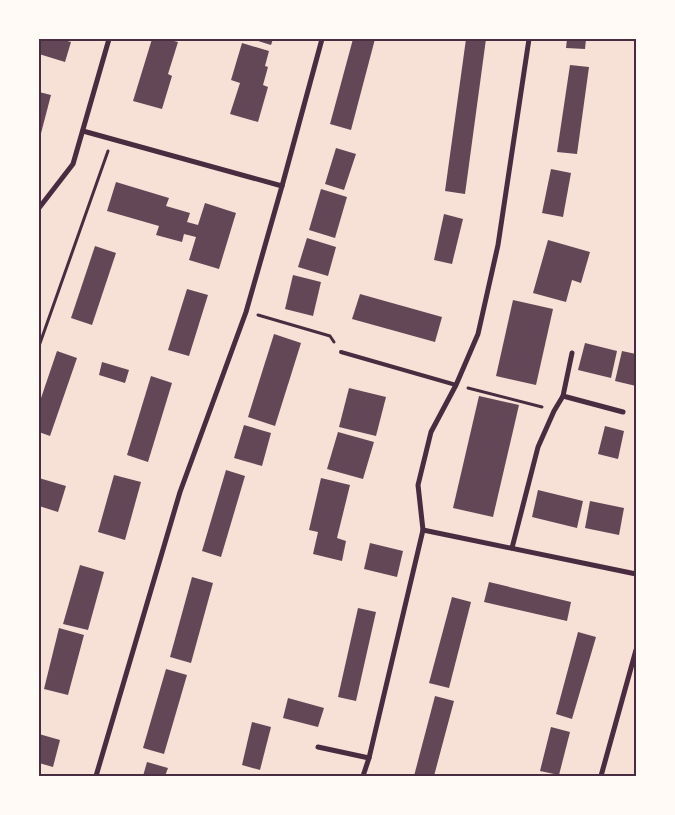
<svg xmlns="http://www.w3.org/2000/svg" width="675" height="815" viewBox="0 0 675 815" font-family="'Noto Sans',sans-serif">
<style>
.building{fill:#644757}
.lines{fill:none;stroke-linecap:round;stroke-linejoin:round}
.path{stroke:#4a2c40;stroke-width:3}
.service{stroke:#4a2c40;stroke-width:4}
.minor{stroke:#4a2c40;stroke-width:5}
.neatline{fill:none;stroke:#4a2c40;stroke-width:2}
</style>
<rect width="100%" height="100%" fill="#f7e1d7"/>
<g class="building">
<path d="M39,39h21l11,3 -6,20 -26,-8z"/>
<path d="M152,39h14l12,3 -10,32 4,2 -10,33 -29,-8z"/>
<path d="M252,39h21l-2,6z"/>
<path d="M353,39h22l-24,91 -21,-6z"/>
<path d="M466,39h20l-21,155 -20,-3z"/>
<path d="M567,39h19l-1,10 -19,-1z"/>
<path d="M242,43l27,8 -4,15 3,1 -5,18 5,2 -10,35 -28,-8 10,-31 -9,-3z"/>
<path d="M570,65l19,2 -12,87 -20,-2z"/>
<path d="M39,92l12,3 -12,46z"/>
<path d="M336,148l20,6 -12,36 -19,-6z"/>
<path d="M551,169l20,4 -8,44 -21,-4z"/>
<path d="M116,182l53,16 -3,8 24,7 -3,9 11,3 7,-22 31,10 -17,56 -30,-9 7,-23 -12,-3 -2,8 -26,-7 3,-9 -52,-15z"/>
<path d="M321,189l26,8 -12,41 -26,-8z"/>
<path d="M444,214l19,5 -11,45 -18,-4z"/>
<path d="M307,238l29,9 -8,29 -30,-9z"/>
<path d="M548,240l42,12 -9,31 -9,-3 -6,22 -33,-9z"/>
<path d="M95,246l21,7 -24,72 -21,-7z"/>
<path d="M293,275l28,7 -8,34 -28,-7z"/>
<path d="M187,289l21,6 -19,61 -21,-6z"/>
<path d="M360,294l82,23 -7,25 -83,-23z"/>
<path d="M513,300l40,9 -17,76 -40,-9z"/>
<path d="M274,334l27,9 -26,83 -27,-9z"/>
<path d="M585,343l32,8 -6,27 -33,-8z"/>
<path d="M57,351l20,7 -27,78 -11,-4v-28z"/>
<path d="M622,351l14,3v32l-21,-5z"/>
<path d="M102,362l27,8 -4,13 -26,-8z"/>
<path d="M151,376l21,7 -24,79 -21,-7z"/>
<path d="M349,388l37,9 -10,39 -37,-9z"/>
<path d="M479,396l40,9 -26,112 -40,-9z"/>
<path d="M244,425l27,8 -9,33 -28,-8z"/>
<path d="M605,426l19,5 -6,28 -20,-5z"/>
<path d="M338,432l36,10 -11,37 -36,-10z"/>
<path d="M226,470l19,6 -24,81 -19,-6z"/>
<path d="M114,475l27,7 -16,58 -27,-8z"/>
<path d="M39,478l27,8 -8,26 -19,-6z"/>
<path d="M321,478l29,7 -13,53 9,3 -4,20 -29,-7 5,-22 -9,-2z"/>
<path d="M538,490l45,11 -6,27 -45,-11z"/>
<path d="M590,501l34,7 -5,27 -34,-7z"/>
<path d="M370,543l33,8 -6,26 -33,-8z"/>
<path d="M80,565l24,7 -16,58 -25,-6z"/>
<path d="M192,577l21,6 -22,80 -21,-6z"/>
<path d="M489,582l82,20 -4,19 -83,-19z"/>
<path d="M452,597l19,5 -22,86 -20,-5z"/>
<path d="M358,608l18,4 -20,89 -18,-4z"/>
<path d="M59,628l25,7 -16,60 -24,-6z"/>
<path d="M578,632l18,5 -24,82 -16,-5z"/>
<path d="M166,669l21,6 -23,79 -21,-6z"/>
<path d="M435,696l19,5 -20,75h-20z"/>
<path d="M288,698l36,10 -6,19 -35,-9z"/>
<path d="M252,722l19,5 -11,43 -18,-5z"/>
<path d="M551,727l19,5 -11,43 -19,-4z"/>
<path d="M39,734l21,6 -7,27 -14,-4z"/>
<path d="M147,762l21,6 -3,8h-22z"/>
</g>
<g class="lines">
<g class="path">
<path d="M258,315l72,21 4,6"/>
<path d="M39,346l69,-195"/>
<path d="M468,388l74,19"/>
</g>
<path class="service" d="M341,352l115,33"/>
<g class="minor">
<path d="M83,131l199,55 -36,126 -66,180 -84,284"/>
<path d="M282,186l40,-147"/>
<path d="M39,208l34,-44 36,-125"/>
<path d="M563,396l60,16"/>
<path d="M423,530l213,44"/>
<path d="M512,548l26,-101 16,-36 9,-15 9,-43"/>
<path d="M318,747l51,11"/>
<path d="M363,776l6,-18 54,-228 -5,-45 13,-53 25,-47 22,-51 20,-89 31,-206"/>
<path d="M601,776l35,-126"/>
</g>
</g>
<rect width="675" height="815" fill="none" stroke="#fffaf5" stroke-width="80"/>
<rect x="40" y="40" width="595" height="735" class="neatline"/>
</svg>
